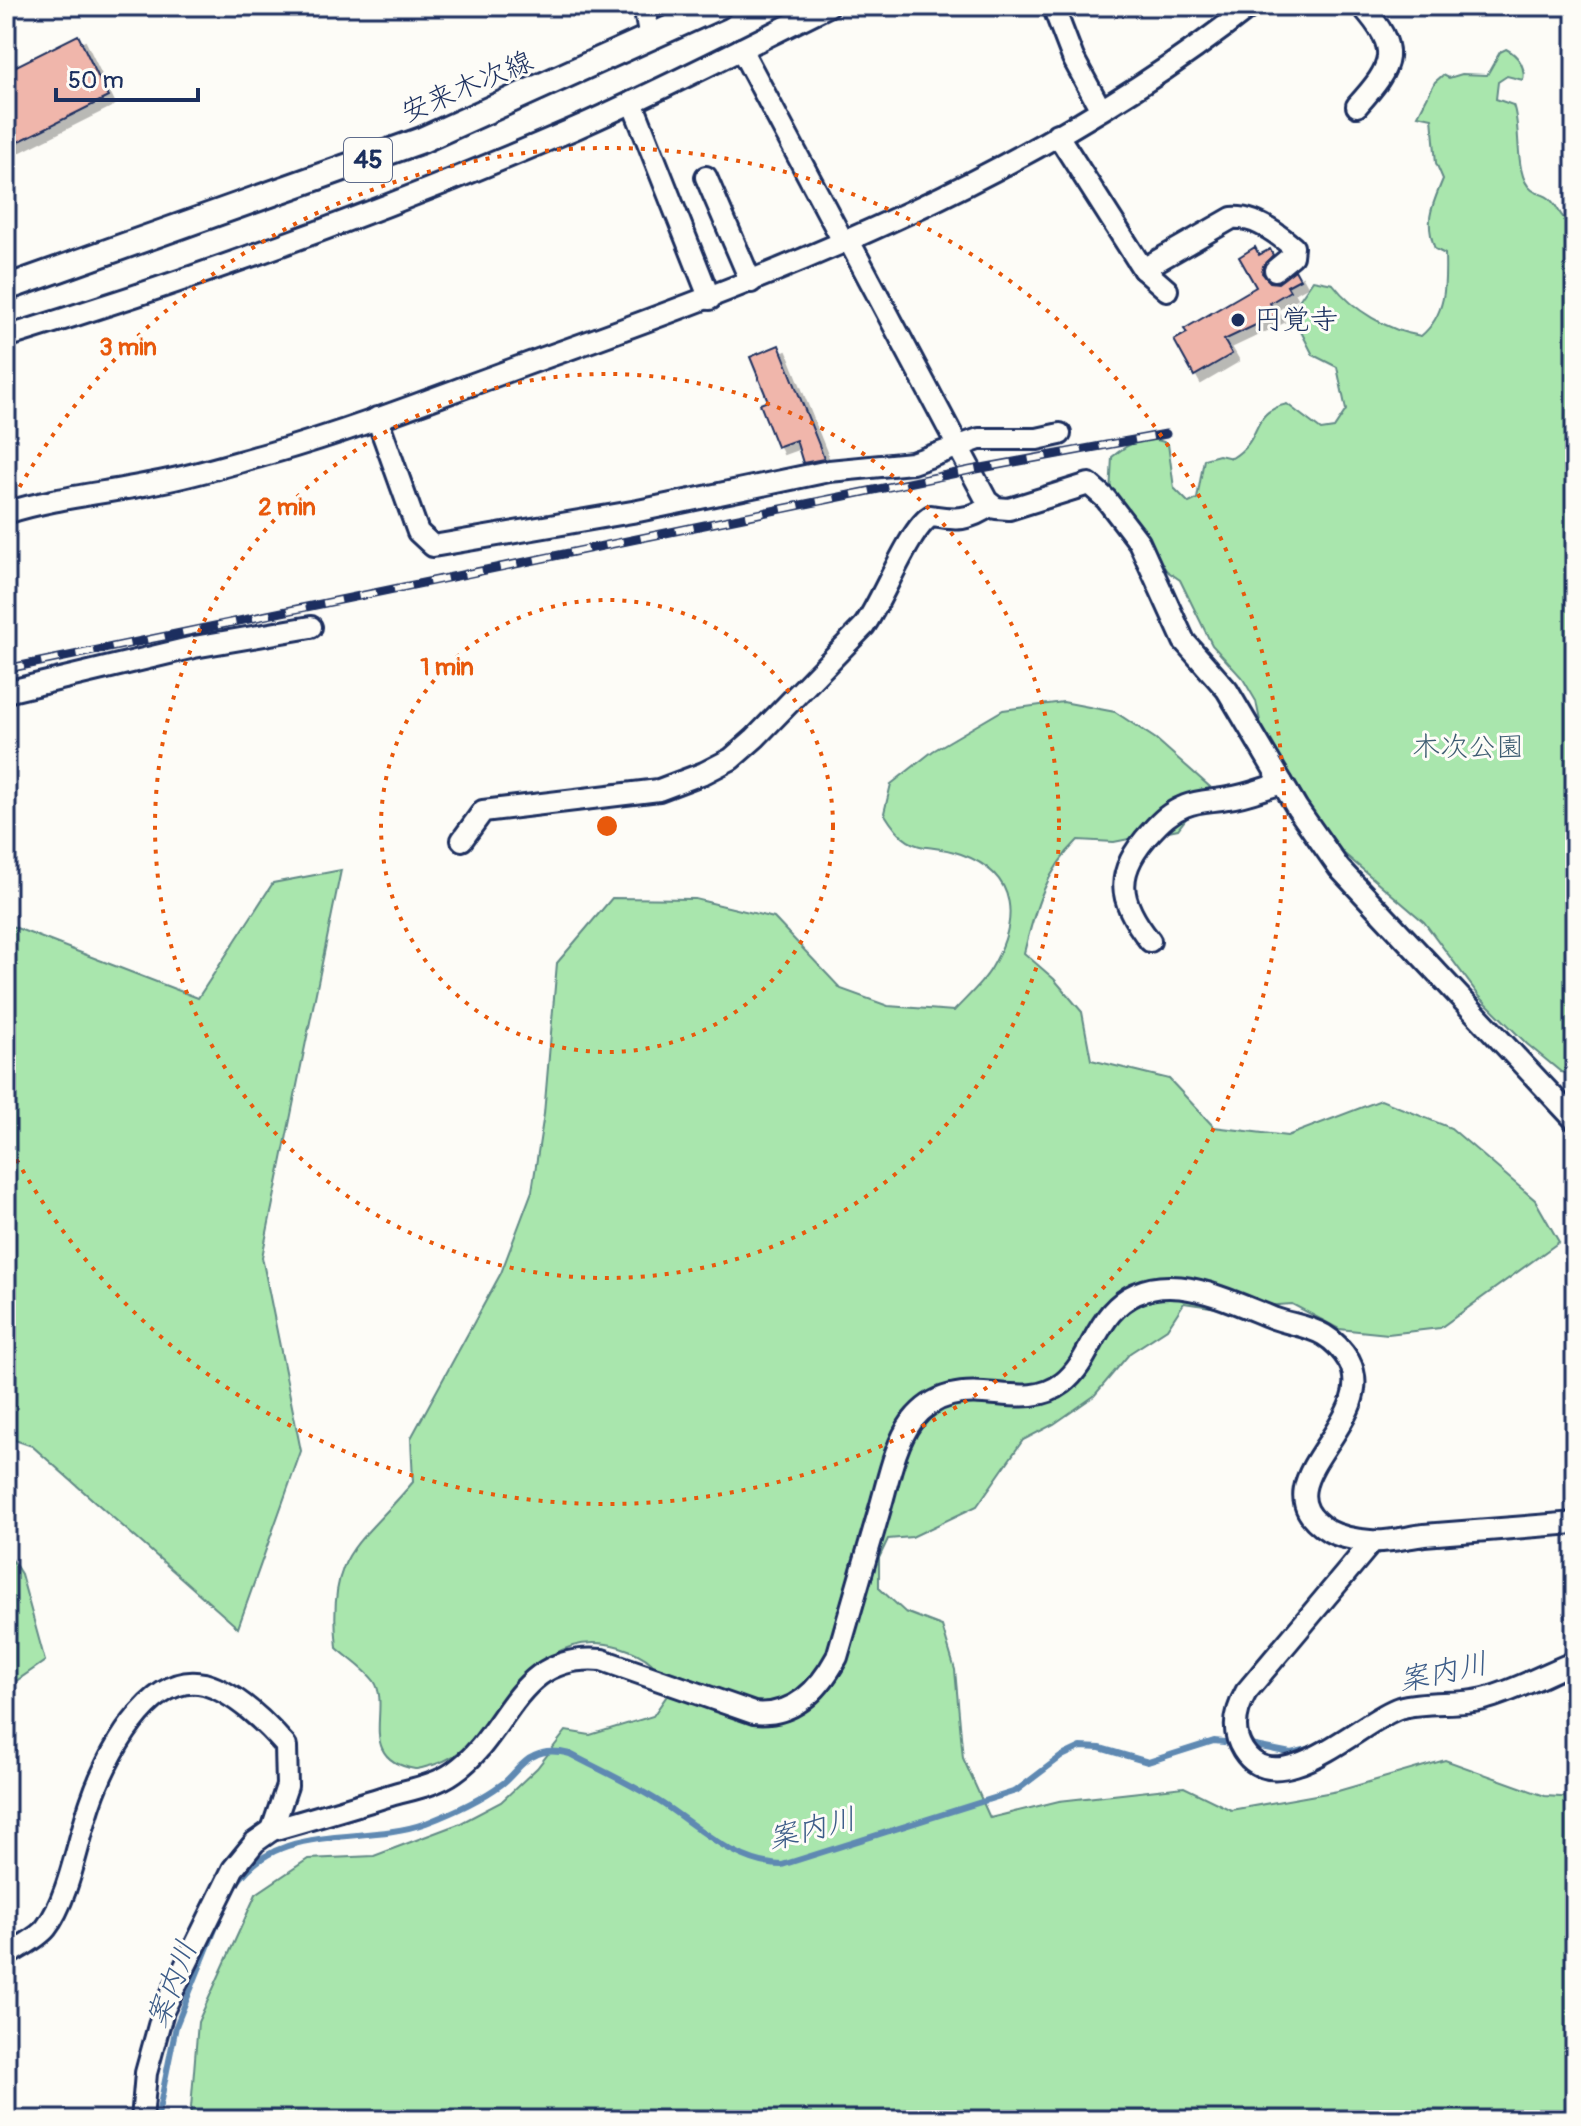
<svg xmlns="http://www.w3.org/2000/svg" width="1581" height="2126" viewBox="0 0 1581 2126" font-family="Pangolin,'Klee One',sans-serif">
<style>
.green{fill:#a9e6ad;stroke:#628a86;stroke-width:2}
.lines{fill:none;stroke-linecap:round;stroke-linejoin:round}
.stream{stroke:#5e89b2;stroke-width:6}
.building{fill:#f0b6ab;stroke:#1b2f5e;stroke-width:2;filter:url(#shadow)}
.minor-casing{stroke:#1b2f5e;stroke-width:26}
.major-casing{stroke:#1b2f5e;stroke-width:30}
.minor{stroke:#fdfcf7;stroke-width:20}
.major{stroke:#fdfcf7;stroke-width:24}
.rail-casing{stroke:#1b2f5e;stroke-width:9}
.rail{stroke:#fdfcf7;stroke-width:6;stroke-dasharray:18;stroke-linecap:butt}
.ring{fill:none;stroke:#e8590c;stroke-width:4;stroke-dasharray:4 8}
.poi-dot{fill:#1b2f5e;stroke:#fdfcf7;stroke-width:3}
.labels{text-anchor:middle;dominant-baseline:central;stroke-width:6;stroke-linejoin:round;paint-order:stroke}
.shield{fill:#fdfcf7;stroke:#5f6c8c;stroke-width:2}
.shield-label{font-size:26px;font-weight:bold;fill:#1b2f5e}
.street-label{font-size:28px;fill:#1b2f5e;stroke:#fdfcf7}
.poi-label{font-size:28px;fill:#1b2f5e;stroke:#fdfcf7;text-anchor:start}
.park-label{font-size:28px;fill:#3e5d72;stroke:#fdfcf7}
.water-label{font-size:30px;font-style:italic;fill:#3c5c88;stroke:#fdfcf7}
.centre{fill:#e8590c;stroke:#fdfcf7;stroke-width:4}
.ring-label{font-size:24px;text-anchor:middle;font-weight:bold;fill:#e8590c;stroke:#fdfcf7;stroke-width:6;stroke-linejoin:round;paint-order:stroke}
</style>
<defs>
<filter id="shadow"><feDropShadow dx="7" dy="7" stdDeviation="0" flood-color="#0004"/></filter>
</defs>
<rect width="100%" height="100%" fill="#fdfcf7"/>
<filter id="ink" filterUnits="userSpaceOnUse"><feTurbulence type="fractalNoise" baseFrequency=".0125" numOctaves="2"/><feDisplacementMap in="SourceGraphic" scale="16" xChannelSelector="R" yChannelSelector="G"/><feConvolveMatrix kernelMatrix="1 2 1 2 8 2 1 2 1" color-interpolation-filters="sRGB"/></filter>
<g filter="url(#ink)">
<g class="green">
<path d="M1506,49c12,6 20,18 17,31l-16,-4 -9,6 -2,17 17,6c9,21 0,71 19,85 5,4 13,4 18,9 12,12 6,16 25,27v848l-14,-2 -34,-28 -47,-47 -56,-75 -97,-83 -64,-103 -7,-35 -13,-22 -31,-34 -32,-65 -13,-9 -57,-77 2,-37c17,-14 34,-24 56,-13l6,44 15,15 8,-4 7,-40 15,-4 13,3c33,-20 16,-45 55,-54l34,26 13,-2 12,-18 -9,-43 -24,-12 -22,-43 22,-32 20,4c20,26 55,47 88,52 25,-21 25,-50 24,-82l-10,-5c-11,-29 -3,-43 8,-70l-7,-16 -4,-45 -14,-3 17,-33 8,-7 6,3 13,-4 25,1 13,-23z"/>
<path d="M1063,702l52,10 41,27 54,48 -32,42 -64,13 -36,-2c-33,32 -43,69 -54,113l30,26 28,33 9,48 78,19 45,48 73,9 94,-36 70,28 84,72 24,42 -119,86 -52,6 -49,-5 -47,-25 -68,5 -40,-6 -17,26 -37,24 -36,43 -40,28 -31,16 -46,66 -65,31 -24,2 -9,19v30l26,24 37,14 13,44 8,88 27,60 69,-17 125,-14 47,23 107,-19 107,-31 100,36 30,2v322h-1385l8,-98 58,-128 52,-35 66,-3 87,-33 40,-21 36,-34 29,-37 24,4 63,-19 15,-22c-10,-29 -19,-38 -48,-47 -97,-28 -112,97 -187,118 -6,1 -13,4 -18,4 -60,-10 -23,-62 -41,-88 -9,-12 -26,-23 -37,-33 -10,-97 21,-100 76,-166l-2,-44 90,-165 31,-82 12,-77 13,-151 55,-65 83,1 79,19 67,71 47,17 66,5c12,-13 28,-27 37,-42 28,-47 29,-94 -30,-115 -39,-14 -49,5 -77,-41l7,-29 42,-33 70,-41z"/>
<path d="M341,870l-79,387 39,194 -63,177 -206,-182 -26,-9v-513l192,74 75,-115z"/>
<path d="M6,1550l15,24 24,87 -39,27z"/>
</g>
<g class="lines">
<g class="stream">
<path d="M6,250l4,-2"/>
<path d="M1245,1744l46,9 22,-5"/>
<path d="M235,1886c42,-66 128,-40 191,-63 26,-10 53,-22 76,-39 11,-8 19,-23 32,-28 12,-6 23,-5 36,-2 30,16 64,31 93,50 36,24 75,60 119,61l234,-74 46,-35 19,-9 19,1 48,14 66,-21 20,2"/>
<path d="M157,2120l19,-94 48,-119"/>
</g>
</g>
<g class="building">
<path d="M78,35l30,62 -102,51v-77z"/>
<path d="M1255,247l4,8 11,-6 3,6 -10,11 -1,7 8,9 8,1 17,-13 5,9 -13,7 3,5 -20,12 7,12 -53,25 8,14 -38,22 -20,-36 13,-7 -3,-4 72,-42 -17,-30z"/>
<path d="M779,345l40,100 5,14 -21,4 -7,-23 -19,7 -17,-43 8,-3 -18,-44z"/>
</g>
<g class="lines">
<g class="minor-casing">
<g id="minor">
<path d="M644,6l6,32"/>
<path d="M1053,6l20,52 27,50"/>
<path d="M741,49l103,194"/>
<path d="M632,102l78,197"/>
<path d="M1357,106c37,-41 44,-56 5,-100"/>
<path d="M1057,134l86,135 24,21"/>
<path d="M706,177l45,105"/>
<path d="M849,241l138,260 9,7 13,1 80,-25 17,15 33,43 45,99 43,49 70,118 42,60 236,252"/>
<path d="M1143,269l89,-51c22,-2 45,15 61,29l-1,9 -17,14"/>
<path d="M6,337c193,-59 385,-129 570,-209 86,-38 169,-81 252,-122"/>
<path d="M377,418l41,114 15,14 205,-35 191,-40 83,-8 67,-24h58l23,-5"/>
<path d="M6,513c50,-16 102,-20 153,-31 38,-7 75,-19 112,-29 92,-26 181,-62 270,-94 250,-89 501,-187 710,-353"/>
<path d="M6,692l188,-45 117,-20"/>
<path d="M462,840l21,-29 176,-21 45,-17 27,-14 24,-21 109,-112c19,-26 45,-97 67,-110 25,4 38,5 60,-11"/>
<path d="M1150,941c-33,-41 -36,-69 1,-109 10,-11 19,-20 34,-26 14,-6 28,-5 43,-8 18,-2 36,-10 54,-15"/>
<path d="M1372,1542l-126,150c-10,18 -15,39 -3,58 35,55 119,-30 156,-42 28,-8 58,-2 85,-9 31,-8 61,-25 91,-37"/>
<path d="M6,1956c12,-8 31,-17 40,-28 23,-30 32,-89 45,-126 14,-42 58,-131 113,-118 30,8 62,39 82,62l1,40 -15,44"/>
<path d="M142,2120l4,-47 17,-62 70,-142 22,-27 17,-12c40,-11 79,-23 119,-35 21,-6 45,-10 63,-23 57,-40 61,-120 148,-112l152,53c40,4 65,-23 83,-56 14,-49 28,-97 42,-145 9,-30 15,-66 33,-91 10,-13 23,-22 39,-26 37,-10 78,14 112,-12 23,-18 29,-48 48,-70 44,-51 111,-15 162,5 16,6 36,8 51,17 10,6 19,16 25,26 33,62 -97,123 -20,170 11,6 29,9 41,10 17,2 37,-4 54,-6 51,-4 101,-8 151,-12"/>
</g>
</g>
<g class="major-casing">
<path id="major" d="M6,288l416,-148 297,-134"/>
</g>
<use href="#minor" class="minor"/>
<use href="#major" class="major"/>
<g class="rail-casing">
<path id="rail" d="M6,669l965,-199 195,-36"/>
</g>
<use href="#rail" class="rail"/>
</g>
</g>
<g class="ring">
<circle cx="607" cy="826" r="226"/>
<circle cx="607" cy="826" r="452"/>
<path d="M8 508A678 678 0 1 1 8 1144"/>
</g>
<circle class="poi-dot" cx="1238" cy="320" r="8"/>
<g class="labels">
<rect class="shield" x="344" y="138" width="48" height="44" rx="6"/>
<g class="shield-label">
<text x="368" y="160">45</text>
</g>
<g class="street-label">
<text transform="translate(467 87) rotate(-23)">安来木次線</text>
</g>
<g class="poi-label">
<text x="1254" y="320">円覚寺</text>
</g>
<g class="park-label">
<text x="1468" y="747">木次公園</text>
</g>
<g class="water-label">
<text transform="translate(1443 1672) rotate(-12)">案内川</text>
<text transform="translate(812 1829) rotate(-14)">案内川</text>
<text transform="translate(172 1984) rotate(-69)">案内川</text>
</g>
</g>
<circle cx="607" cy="826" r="12" class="centre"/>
<g class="ring-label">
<text x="128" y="355">3 min</text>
<text x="287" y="515">2 min</text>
<text x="447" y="675">1 min</text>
</g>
<rect width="1581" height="2126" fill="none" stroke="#fdfcf7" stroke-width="32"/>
<rect x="16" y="16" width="1549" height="2094" fill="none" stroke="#1b2f5e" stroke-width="3" filter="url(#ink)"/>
<path d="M56 88v12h142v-12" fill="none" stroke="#1b2f5e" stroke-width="4"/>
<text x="68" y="88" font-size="24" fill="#1b2f5e" stroke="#fdfcf7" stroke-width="6" paint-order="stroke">50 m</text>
</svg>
